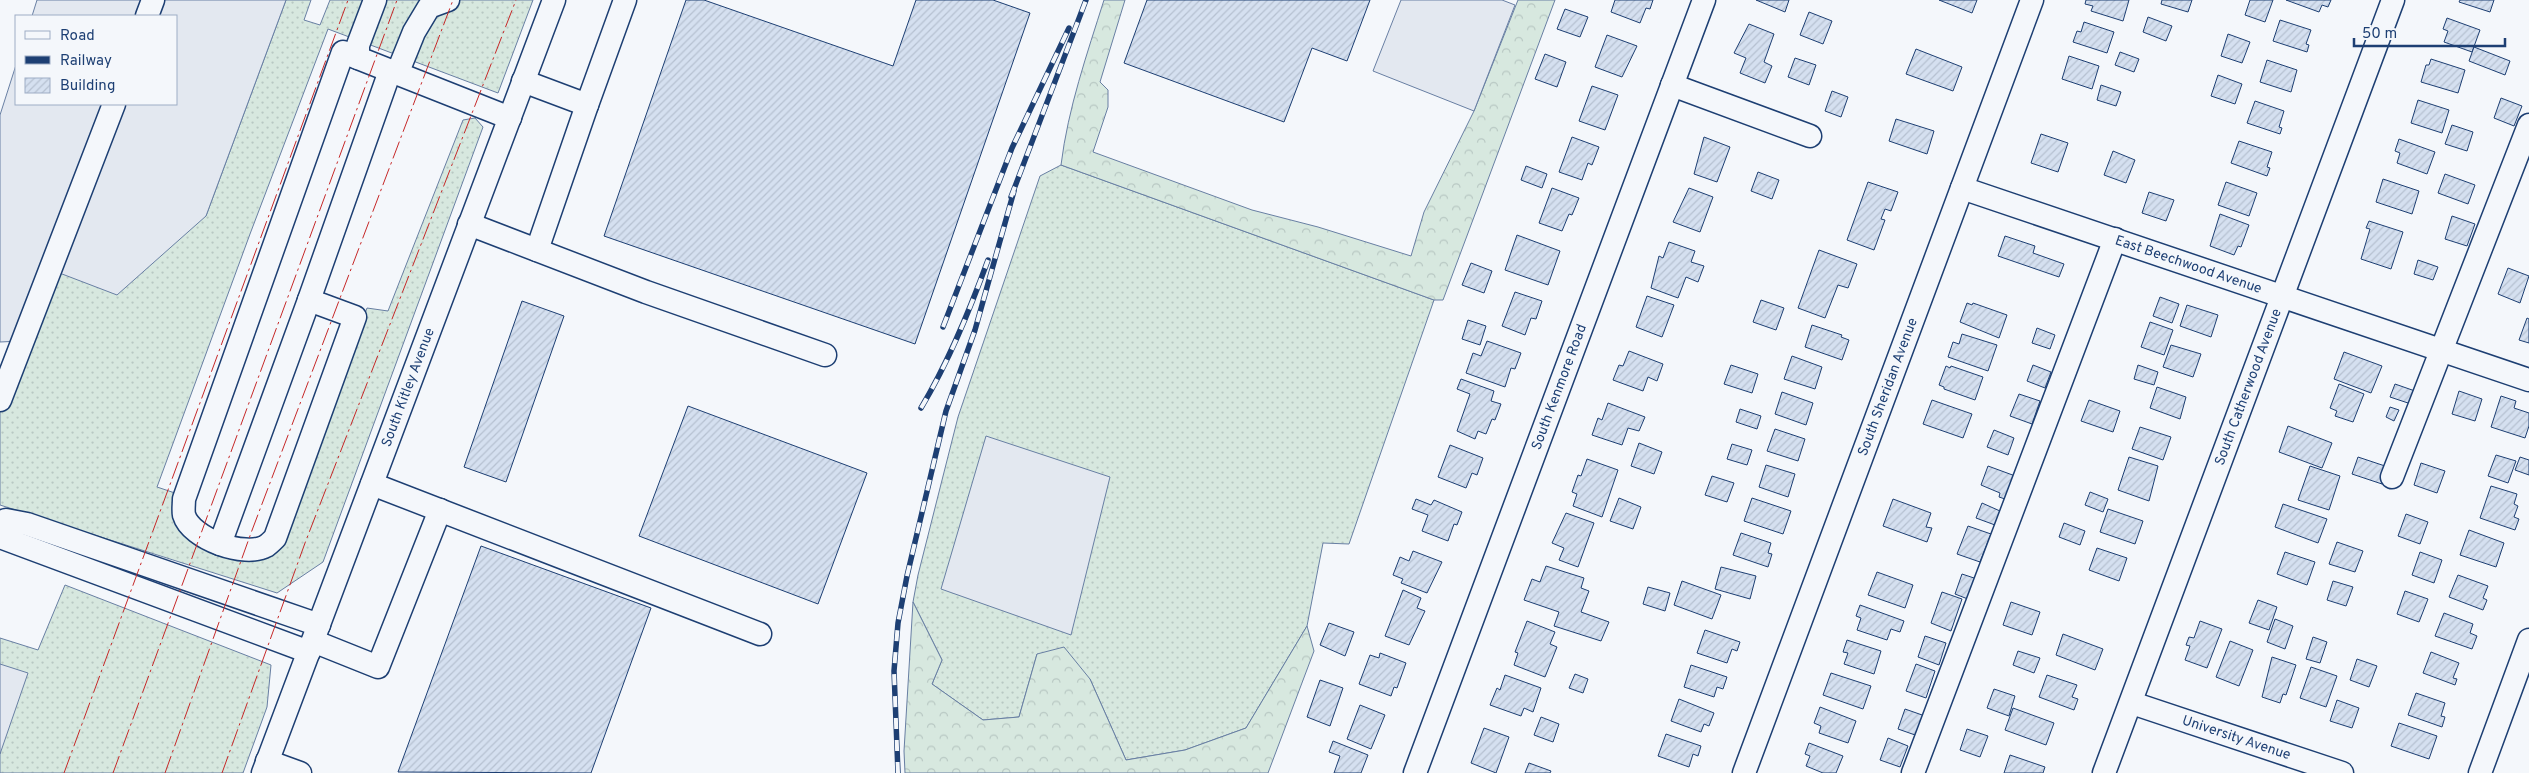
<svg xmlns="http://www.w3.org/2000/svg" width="2529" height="773" viewBox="0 0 2529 773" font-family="Overpass,sans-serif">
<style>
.grass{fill:url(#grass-dots);stroke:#687fa3}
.forest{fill:url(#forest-crowns);stroke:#687fa3}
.parking{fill:#e3e8f0;stroke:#687fa3}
.building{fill:url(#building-hatch);stroke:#1d3f73}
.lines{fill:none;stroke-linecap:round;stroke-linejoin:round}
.minor-casing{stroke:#1d3f73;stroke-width:25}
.minor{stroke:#f4f7fb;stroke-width:22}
.rail-casing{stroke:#1d3f73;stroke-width:5.5}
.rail{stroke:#f4f7fb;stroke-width:4;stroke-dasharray:11;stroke-linecap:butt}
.power{stroke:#c62828;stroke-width:1;stroke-dasharray:18 4 2.5 4;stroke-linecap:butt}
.labels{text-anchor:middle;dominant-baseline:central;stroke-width:4;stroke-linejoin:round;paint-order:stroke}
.street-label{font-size:14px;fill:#1d3f73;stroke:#f4f7fb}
</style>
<defs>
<pattern id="grass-dots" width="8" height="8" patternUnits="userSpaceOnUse" patternTransform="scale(1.25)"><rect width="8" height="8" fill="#d7e8df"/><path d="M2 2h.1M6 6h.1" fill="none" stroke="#b8c8c3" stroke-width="1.8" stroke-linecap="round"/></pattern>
<pattern id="forest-crowns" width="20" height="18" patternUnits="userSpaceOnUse" patternTransform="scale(1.25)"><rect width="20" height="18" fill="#d7e8df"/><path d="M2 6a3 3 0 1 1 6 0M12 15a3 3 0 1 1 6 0" fill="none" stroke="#b8c8c3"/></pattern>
<pattern id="building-hatch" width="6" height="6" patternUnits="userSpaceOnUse" patternTransform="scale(1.25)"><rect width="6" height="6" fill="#d5e0f0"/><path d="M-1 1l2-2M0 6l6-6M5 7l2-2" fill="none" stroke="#b6c1d1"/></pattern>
</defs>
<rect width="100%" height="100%" fill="#f4f7fb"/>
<g class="grass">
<path d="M286,0h25l-7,20 16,5 10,-25h203l-35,93 -170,-64 -78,205 -93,253 21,7 48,60 59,-23 82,-223 21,3 75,-191 12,-2 8,9 -160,435 -46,31 -277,-88v-130l49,-106 157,-53z"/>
<path d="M1061,165l373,135 -85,244 -26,-1 -16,83 -61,102 -61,22 -59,10 -36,-81 -53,-25 -18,63 -36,3 -51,-36 10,-24 -29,-58 5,-27 40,-158 82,-241z"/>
<path d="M65,585l206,80 -4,42 -24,66h-243v-135l38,12z"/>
</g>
<g class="forest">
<path d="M1104,0h21l-25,82 8,8v17l-15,45 159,58 66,17 93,29 13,-44 50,-101 44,-111h37l-112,300h-9l-373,-135c7,-57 26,-111 43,-165z"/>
<path d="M913,602l29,58 -10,24 51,36 36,-3 18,-63 27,-7 26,32 36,81 59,-10 61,-22 61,-102 7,25 -46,122h-363l-1,-22z"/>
</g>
<g class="parking">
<path d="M37,0h249l-80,216 -89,79 -68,-26 -28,72 -21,1v-227l16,-50v39h160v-88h-144z"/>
<path d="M1401,0h101l13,5 -41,106 -101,-40z"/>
<path d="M986,436l124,41 -39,158 -130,-46z"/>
<path d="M0,664l28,9 -28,81z"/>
</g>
<g class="building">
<path d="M686,0h18l189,66 23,-66h77l37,13 -115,331 -311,-108z"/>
<path d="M1147,0h223l-23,61 -35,-13 -28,74 -160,-59z"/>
<path d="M1615,0h38l-3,9 -4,-1 -6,15 -29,-11z"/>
<path d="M1756,0h33l-4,12z"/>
<path d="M1939,0h38l-5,13z"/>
<path d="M2086,0h43l-6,21 -32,-10 2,-5 -8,-2z"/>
<path d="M2162,0h30l-4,12 -27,-8z"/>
<path d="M2250,0h23l-8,22 -20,-7z"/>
<path d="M2286,0h45l-3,7 -6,-2 -3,7z"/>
<path d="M2460,0h34l-4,12 -31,-10z"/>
<path d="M1565,9l23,8 -8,20 -23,-8z"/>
<path d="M1809,12l23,9 -9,23 -23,-9z"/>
<path d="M2148,17l24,9 -6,15 -23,-9z"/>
<path d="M2447,18l33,12 -8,22 -28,-10 4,-11 -5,-2z"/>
<path d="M2280,20l31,10 -5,14 3,1 -2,7 -34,-11z"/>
<path d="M2084,22l30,10 -7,21 -34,-11 4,-11 4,1z"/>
<path d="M1749,24l25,10 -10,28 8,4 -7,17 -25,-10 6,-15 -12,-5z"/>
<path d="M2228,34l22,8 -8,21 -21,-7z"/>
<path d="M1607,35l30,11 -15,31 -27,-10z"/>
<path d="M2474,47l36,14 -5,14 -36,-14z"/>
<path d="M1916,49l46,18 -9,24 -47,-17z"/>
<path d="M2120,52l19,7 -5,13 -19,-7z"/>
<path d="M1545,54l21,8 -9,25 -22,-8z"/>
<path d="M2069,56l30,10 -7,23 -30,-10z"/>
<path d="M1795,58l21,7 -7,20 -21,-8z"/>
<path d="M2431,59l34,11 -7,23 -37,-11 5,-17h3z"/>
<path d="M2267,60l30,10 -6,22 -31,-10z"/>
<path d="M2218,75l24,9 -7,20 -24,-8z"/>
<path d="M2101,85l20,7 -5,14 -19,-6z"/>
<path d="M1592,86l26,9 -13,35 -26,-9z"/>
<path d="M1832,91l16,6 -7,20 -16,-6z"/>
<path d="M2501,98l21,8 -8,20 -20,-8z"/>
<path d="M2418,100l31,10 -7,23 -31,-10z"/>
<path d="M2255,101l29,10 -5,16 3,1 -2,6 -33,-11z"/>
<path d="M1896,119l38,12 -7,23 -38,-13z"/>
<path d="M2452,125l21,7 -6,19 -22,-7z"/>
<path d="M2041,134l27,9 -10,29 -27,-9z"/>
<path d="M1572,137l27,10 -7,18 -4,-2 -6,17 -23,-8z"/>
<path d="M1704,137l26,10 -13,35 -23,-8z"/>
<path d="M2399,139l36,13 -8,22 -30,-11 3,-10 -5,-2z"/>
<path d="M2239,141l33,11 -5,15 3,1 -3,8 -36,-13z"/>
<path d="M2113,151l22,9 -9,23 -22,-8z"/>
<path d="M1526,166l21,8 -5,14 -21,-8z"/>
<path d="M1758,172l21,8 -7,19 -21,-8z"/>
<path d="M2445,174l30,11 -7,19 -30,-11z"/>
<path d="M2383,179l36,12 -7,23 -36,-12z"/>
<path d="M1868,182l30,10 -7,19 -6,-2 -4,10 4,1 -11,30 -27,-10z"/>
<path d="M2226,182l31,11 -8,23 -31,-11z"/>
<path d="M1552,188l27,10 -7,17 -3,-1 -7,17 -23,-8z"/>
<path d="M1689,188l24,9 -13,35 -27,-10z"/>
<path d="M2149,192l25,8 -8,21 -24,-8z"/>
<path d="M2220,214l29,11 -8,22 -3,-1 -4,9 -24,-9z"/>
<path d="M2452,216l23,8 -8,22 -22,-7z"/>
<path d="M2369,221l34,11 -12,37 -30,-10 9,-30 -4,-1z"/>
<path d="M1517,235l43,16 -12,34 -43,-15z"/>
<path d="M2005,236l30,10 -2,7 31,11 -5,13 -61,-21z"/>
<path d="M1669,242l26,9 -4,11 13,4 -6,16 -12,-5 -8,21 -27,-10 8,-32 4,2z"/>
<path d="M1819,250l38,14 -9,24 -10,-3 -13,33 -27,-10z"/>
<path d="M2418,260l20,7 -5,13 -19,-6z"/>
<path d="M1471,263l21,8 -8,22 -22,-8z"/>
<path d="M2508,268l21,8 -9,27 -22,-9z"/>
<path d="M1515,292l27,9 -6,18 -5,-1 -6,17 -23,-9z"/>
<path d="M1647,296l27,9 -12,32 -26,-10z"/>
<path d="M2160,297l19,7 -7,19 -19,-7z"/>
<path d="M1761,300l23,8 -8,22 -23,-8z"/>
<path d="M522,301l42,15 -58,166 -42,-15z"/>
<path d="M1967,303l5,2 1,-2 34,12 -8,23 -39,-16z"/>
<path d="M2187,305l31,10 -7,22 -31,-11z"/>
<path d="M2527,318l2,1v24l-10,-3z"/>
<path d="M1468,320l18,6 -6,19 -18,-6z"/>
<path d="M2150,322l23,8 -9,25 -23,-8z"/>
<path d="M1812,325l30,10 -1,2 8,3 -7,20 -37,-13z"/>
<path d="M2037,328l18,7 -5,14 -18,-6z"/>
<path d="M1962,334l35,11 -9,26 -40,-14 5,-15 6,2z"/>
<path d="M1487,341l34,12 -6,16 -4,-1 -6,19 -39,-14 7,-20 8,3z"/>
<path d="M2171,345l30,9 -8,23 -30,-10z"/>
<path d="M1629,351l34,13 -6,17 -9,-4 -5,14 -30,-11 6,-15 4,1z"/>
<path d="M2344,352l38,14 -11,27 -37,-14z"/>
<path d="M1792,356l30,11 -7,22 -31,-10z"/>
<path d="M1731,365l27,9 -6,19 -28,-9z"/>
<path d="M2033,365l18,7 -6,16 -18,-7z"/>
<path d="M2138,365l20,7 -4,13 -20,-6z"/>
<path d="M1946,366l4,2 1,-2 32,11 -8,23 -31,-11v-2l-5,-2z"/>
<path d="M1461,379l33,12 -3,10 10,3 -6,16 -3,-1 -6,15 -8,-3 -3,8 -18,-8 13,-37 -13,-5z"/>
<path d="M2339,384l25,10 -11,28 -18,-6 2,-5 -7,-3z"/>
<path d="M2395,384l20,7 -4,13 -21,-7z"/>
<path d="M2157,387l29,10 -6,22 -30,-11z"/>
<path d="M2459,391l23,8 -7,22 -23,-7z"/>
<path d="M1782,392l31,11 -7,22 -31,-11z"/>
<path d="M2019,394l21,7 -8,23 -22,-8z"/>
<path d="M2501,396l15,5 -2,7 15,5v13l-4,12 -34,-11z"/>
<path d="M1932,400l40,14 -9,24 -40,-14z"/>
<path d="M2089,400l31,11 -7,21 -32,-11z"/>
<path d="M1608,403l37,14 -6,14 -11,-3 -6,17 -30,-10 6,-17 4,2z"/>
<path d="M688,406l179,67 -49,131 -179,-68z"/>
<path d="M2390,407l9,3 -5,11 -8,-4z"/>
<path d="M1740,409l21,7 -4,13 -21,-7z"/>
<path d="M2288,426l44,17 -10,25 -43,-16z"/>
<path d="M2140,427l31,10 -8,23 -31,-11z"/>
<path d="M1775,429l30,10 -7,22 -31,-10z"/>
<path d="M1994,430l20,8 -6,17 -21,-8z"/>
<path d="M1639,443l23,9 -8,22 -23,-8z"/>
<path d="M1732,444l20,6 -5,15 -20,-6z"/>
<path d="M1450,445l33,13 -6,17 -5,-2 -6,15 -28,-11z"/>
<path d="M2496,455l20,6 -8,22 -20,-7z"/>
<path d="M2129,457l29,9 -9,35 -31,-11z"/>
<path d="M2358,457l30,10 -6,17 -30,-10z"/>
<path d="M2520,457l9,3v15l-14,-5z"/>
<path d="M1587,459l31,11 -16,47 -29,-11 4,-12 -5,-2 6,-17 3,1z"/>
<path d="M2421,463l24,8 -8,22 -23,-8z"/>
<path d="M1766,465l29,9 -7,23 -29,-10z"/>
<path d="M1988,466l30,11 -10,23 -9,-3 1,-4 -19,-8z"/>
<path d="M2310,466l30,10 -11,34 -31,-10z"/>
<path d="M1712,476l22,7 -7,19 -22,-7z"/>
<path d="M2491,486l26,8 -3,10 4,2 -4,11 5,2 -4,11 -35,-12z"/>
<path d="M2090,492l18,7 -5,13 -18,-7z"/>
<path d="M1619,498l22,9 -8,22 -23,-8z"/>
<path d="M1752,498l39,13 -8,23 -39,-13z"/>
<path d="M1416,499l15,6 3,-5 28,12 -5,13 -3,-1 -6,17 -26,-10 6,-16 -16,-6z"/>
<path d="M1893,499l38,14 -5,14 6,1 -5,14 -44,-16z"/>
<path d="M1982,503l18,8 -5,14 -19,-7z"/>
<path d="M2283,504l44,15 -9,24 -43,-16z"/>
<path d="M2108,509l35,12 -8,23 -35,-12z"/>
<path d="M1566,513l28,10 -16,44 -19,-7 5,-12 -12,-5z"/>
<path d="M2406,514l22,8 -8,22 -22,-8z"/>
<path d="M2064,523l21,8 -5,14 -21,-8z"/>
<path d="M1968,526l23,8 -11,28 -23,-8z"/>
<path d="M2469,530l35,13 -8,24 -36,-12z"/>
<path d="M1741,533l30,10 -3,10 4,1 -4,13 -35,-12z"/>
<path d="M2337,542l26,9 -8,21 -26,-8z"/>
<path d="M481,546l170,62 -60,165 -193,-1z"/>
<path d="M2097,548l30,10 -8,23 -30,-11z"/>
<path d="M1413,551l29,11 -15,31 -26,-10 2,-4 -10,-4 7,-18 9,4z"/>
<path d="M2285,552l30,10 -8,23 -30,-11z"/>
<path d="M2420,552l22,8 -8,23 -22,-8z"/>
<path d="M1546,566l38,12 -3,10 8,3 -8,21 28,10 -8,19 -47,-15 5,-14 -35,-12 8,-21 8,3z"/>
<path d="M1721,567l35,9 -6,23 -35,-10z"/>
<path d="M1877,572l36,13 -8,23 -37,-13z"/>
<path d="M1962,574l18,6 -7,21 -18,-7z"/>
<path d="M2458,575l30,11 -5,12 4,2 -4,10 -34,-13z"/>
<path d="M1682,581l39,14 -9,24 -38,-14z"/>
<path d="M2333,581l20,6 -7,19 -19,-6z"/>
<path d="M1648,587l22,6 -5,18 -22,-7z"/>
<path d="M1403,590l18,8 -4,10 8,3 -16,34 -24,-9z"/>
<path d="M2405,591l23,8 -9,23 -22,-8z"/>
<path d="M1942,592l20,7 -11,32 -20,-8z"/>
<path d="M2258,600l19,7 -8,23 -20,-7z"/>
<path d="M2011,602l29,10 -8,23 -29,-10z"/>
<path d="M1860,605l44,16 -4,11 -9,-3 -4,11 -30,-10 4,-12 -5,-2z"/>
<path d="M2444,613l29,11 -3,9 7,3 -5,13 -37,-13z"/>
<path d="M2275,619l18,7 -8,23 -18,-7z"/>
<path d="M1527,621l28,11 -5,12 7,3 -12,30 -31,-12 4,-12 -3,-1z"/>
<path d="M2200,621l22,8 -15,39 -22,-8 5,-14 -4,-1 3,-8 5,1z"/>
<path d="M1329,623l25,9 -9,24 -25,-11z"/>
<path d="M1705,630l35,12 -3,9 -5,-2 -5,14 -30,-10z"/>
<path d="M2063,634l40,15 -8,21 -39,-15z"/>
<path d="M1925,636l21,7 -7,22 -21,-8z"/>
<path d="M2313,637l14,5 -7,21 -14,-4z"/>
<path d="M1847,640l34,11 -7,23 -30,-10 4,-11 -5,-1z"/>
<path d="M2230,641l23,9 -14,36 -23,-9z"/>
<path d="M2018,651l22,7 -6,15 -21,-8z"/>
<path d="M2431,652l28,11 -6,15 4,1 -2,6 -32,-12z"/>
<path d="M1380,653l26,10 -9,25 -3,-1 -3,9 -32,-12 11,-29 9,3z"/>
<path d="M2272,657l24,8 -10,30 -3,-1 -3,9 -18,-6z"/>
<path d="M2357,659l20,7 -8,21 -19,-7z"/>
<path d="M1916,664l19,7 -9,27 -20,-7z"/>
<path d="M1691,665l36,12 -4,12 -6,-2 -3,10 -30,-10z"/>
<path d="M2311,667l26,9 -11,31 -26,-9z"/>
<path d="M1831,673l40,13 -8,23 -40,-14z"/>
<path d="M1575,674l13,5 -5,14 -14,-5z"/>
<path d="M1505,675l36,13 -8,24 -9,-4 -3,8 -31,-11 7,-17 3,2z"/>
<path d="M2047,675l30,10 -5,12 6,2 -4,11 -35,-13z"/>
<path d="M1320,680l23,8 -13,38 -23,-9z"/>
<path d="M1994,689l21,7 -6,20 -22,-8z"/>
<path d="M2416,693l29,10 -4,13 4,1 -3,10 -34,-12z"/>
<path d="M1679,699l35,14 -5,13 -5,-2 -3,8 -30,-11z"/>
<path d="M2337,700l22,8 -7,20 -22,-7z"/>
<path d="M1360,705l25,10 -14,34 -24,-10z"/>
<path d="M1820,707l36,14 -8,22 -29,-10 2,-7 -7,-3z"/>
<path d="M2013,708l41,15 -8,22 -41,-15z"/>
<path d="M1905,709l20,7 -7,20 -20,-7z"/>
<path d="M1541,717l18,7 -6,18 -19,-7z"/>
<path d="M2399,723l38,13 -8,23 -38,-13z"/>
<path d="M1484,728l25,9 -13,36 -25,-10z"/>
<path d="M1967,729l21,7 -8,21 -20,-7z"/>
<path d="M1666,734l35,12 -3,10 -5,-2 -4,13 -31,-11z"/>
<path d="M1888,738l20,8 -8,21 -20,-7z"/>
<path d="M1333,741l35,14 -7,18h-27l6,-17 -11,-4z"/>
<path d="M1809,743l34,13 -7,17h-13l-17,-7 4,-10 -5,-2z"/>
<path d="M2010,755l35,12 -2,6h-39z"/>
<path d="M1529,763l22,8 -1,2h-25z"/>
</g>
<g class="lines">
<g class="minor-casing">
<g id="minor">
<path d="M375,0l-17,45v13l152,60"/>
<path d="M147,16l6,-16"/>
<path d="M358,58l-15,-6 -159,447c0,5 -1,11 0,16 7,24 61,43 82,31 3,-2 6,-5 9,-8l80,-221 -46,-17 81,-229"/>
<path d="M397,74l17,-42 15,-25 19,-7"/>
<path d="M523,81l64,24 38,-105"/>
<path d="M1672,85l138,51"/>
<path id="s1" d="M1962,188l567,192"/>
<path d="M469,224l177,68 179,63"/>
<path d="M537,250l50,-145"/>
<path d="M0,400l114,-296"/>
<path d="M2392,477l137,-352"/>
<path d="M372,484l388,150"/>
<path d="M0,522l6,-2 21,4 292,101"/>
<path d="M0,537l309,115"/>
<path d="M220,544l89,-244"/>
<path d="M313,641l65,26 62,-157"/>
<path id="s2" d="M2132,703l210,70"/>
<path d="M267,761l33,12"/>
<path id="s3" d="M263,773l291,-773"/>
<path id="s4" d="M1415,773l289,-773"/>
<path id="s5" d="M1744,773l288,-773"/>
<path d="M1913,773l202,-534"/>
<path id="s6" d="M2104,773l289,-773"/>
<path d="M2480,773l49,-133"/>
</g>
</g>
<use href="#minor" class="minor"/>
<g class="rail-casing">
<g id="rail">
<path d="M1011,197l75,-197"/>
<path d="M943,327l69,-179 57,-120"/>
<path d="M921,408c28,-47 48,-96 67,-148"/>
<path d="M898,773l-4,-102 4,-48 9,-47 39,-165 29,-81 39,-139"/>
</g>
</g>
<use href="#rail" class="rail"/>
<g class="power">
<path d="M64,773l284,-773"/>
<path d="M113,773l284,-773"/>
<path d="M165,773l86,-240 202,-533"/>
<path d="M222,773l83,-230 211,-543"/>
</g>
</g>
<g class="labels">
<g class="street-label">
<text stroke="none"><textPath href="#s1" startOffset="239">East Beechwood Avenue</textPath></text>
<text stroke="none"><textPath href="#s3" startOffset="412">South Kitley Avenue</textPath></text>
<text stroke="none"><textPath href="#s4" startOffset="412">South Kenmore Road</textPath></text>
<text stroke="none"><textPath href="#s5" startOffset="412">South Sheridan Avenue</textPath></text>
<text stroke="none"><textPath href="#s6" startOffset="412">South Catherwood Avenue</textPath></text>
<text stroke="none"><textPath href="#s2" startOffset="110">University Avenue</textPath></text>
</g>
</g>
<rect x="15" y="15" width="162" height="90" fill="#f4f7fb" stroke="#9eadc5"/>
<rect x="25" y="31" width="25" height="8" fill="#f4f7fb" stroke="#9eadc5"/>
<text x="60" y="40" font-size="15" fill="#1d3f73">Road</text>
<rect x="25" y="56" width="25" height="8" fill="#1d3f73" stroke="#9eadc5"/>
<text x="60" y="65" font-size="15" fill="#1d3f73">Railway</text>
<rect x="25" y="78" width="25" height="15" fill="url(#building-hatch)" stroke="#9eadc5"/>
<text x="60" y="90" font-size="15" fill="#1d3f73">Building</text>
<path d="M2354 38v8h151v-8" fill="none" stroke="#1d3f73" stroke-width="2.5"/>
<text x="2362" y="38" font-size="15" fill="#1d3f73" stroke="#f4f7fb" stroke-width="4" paint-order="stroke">50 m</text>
</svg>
